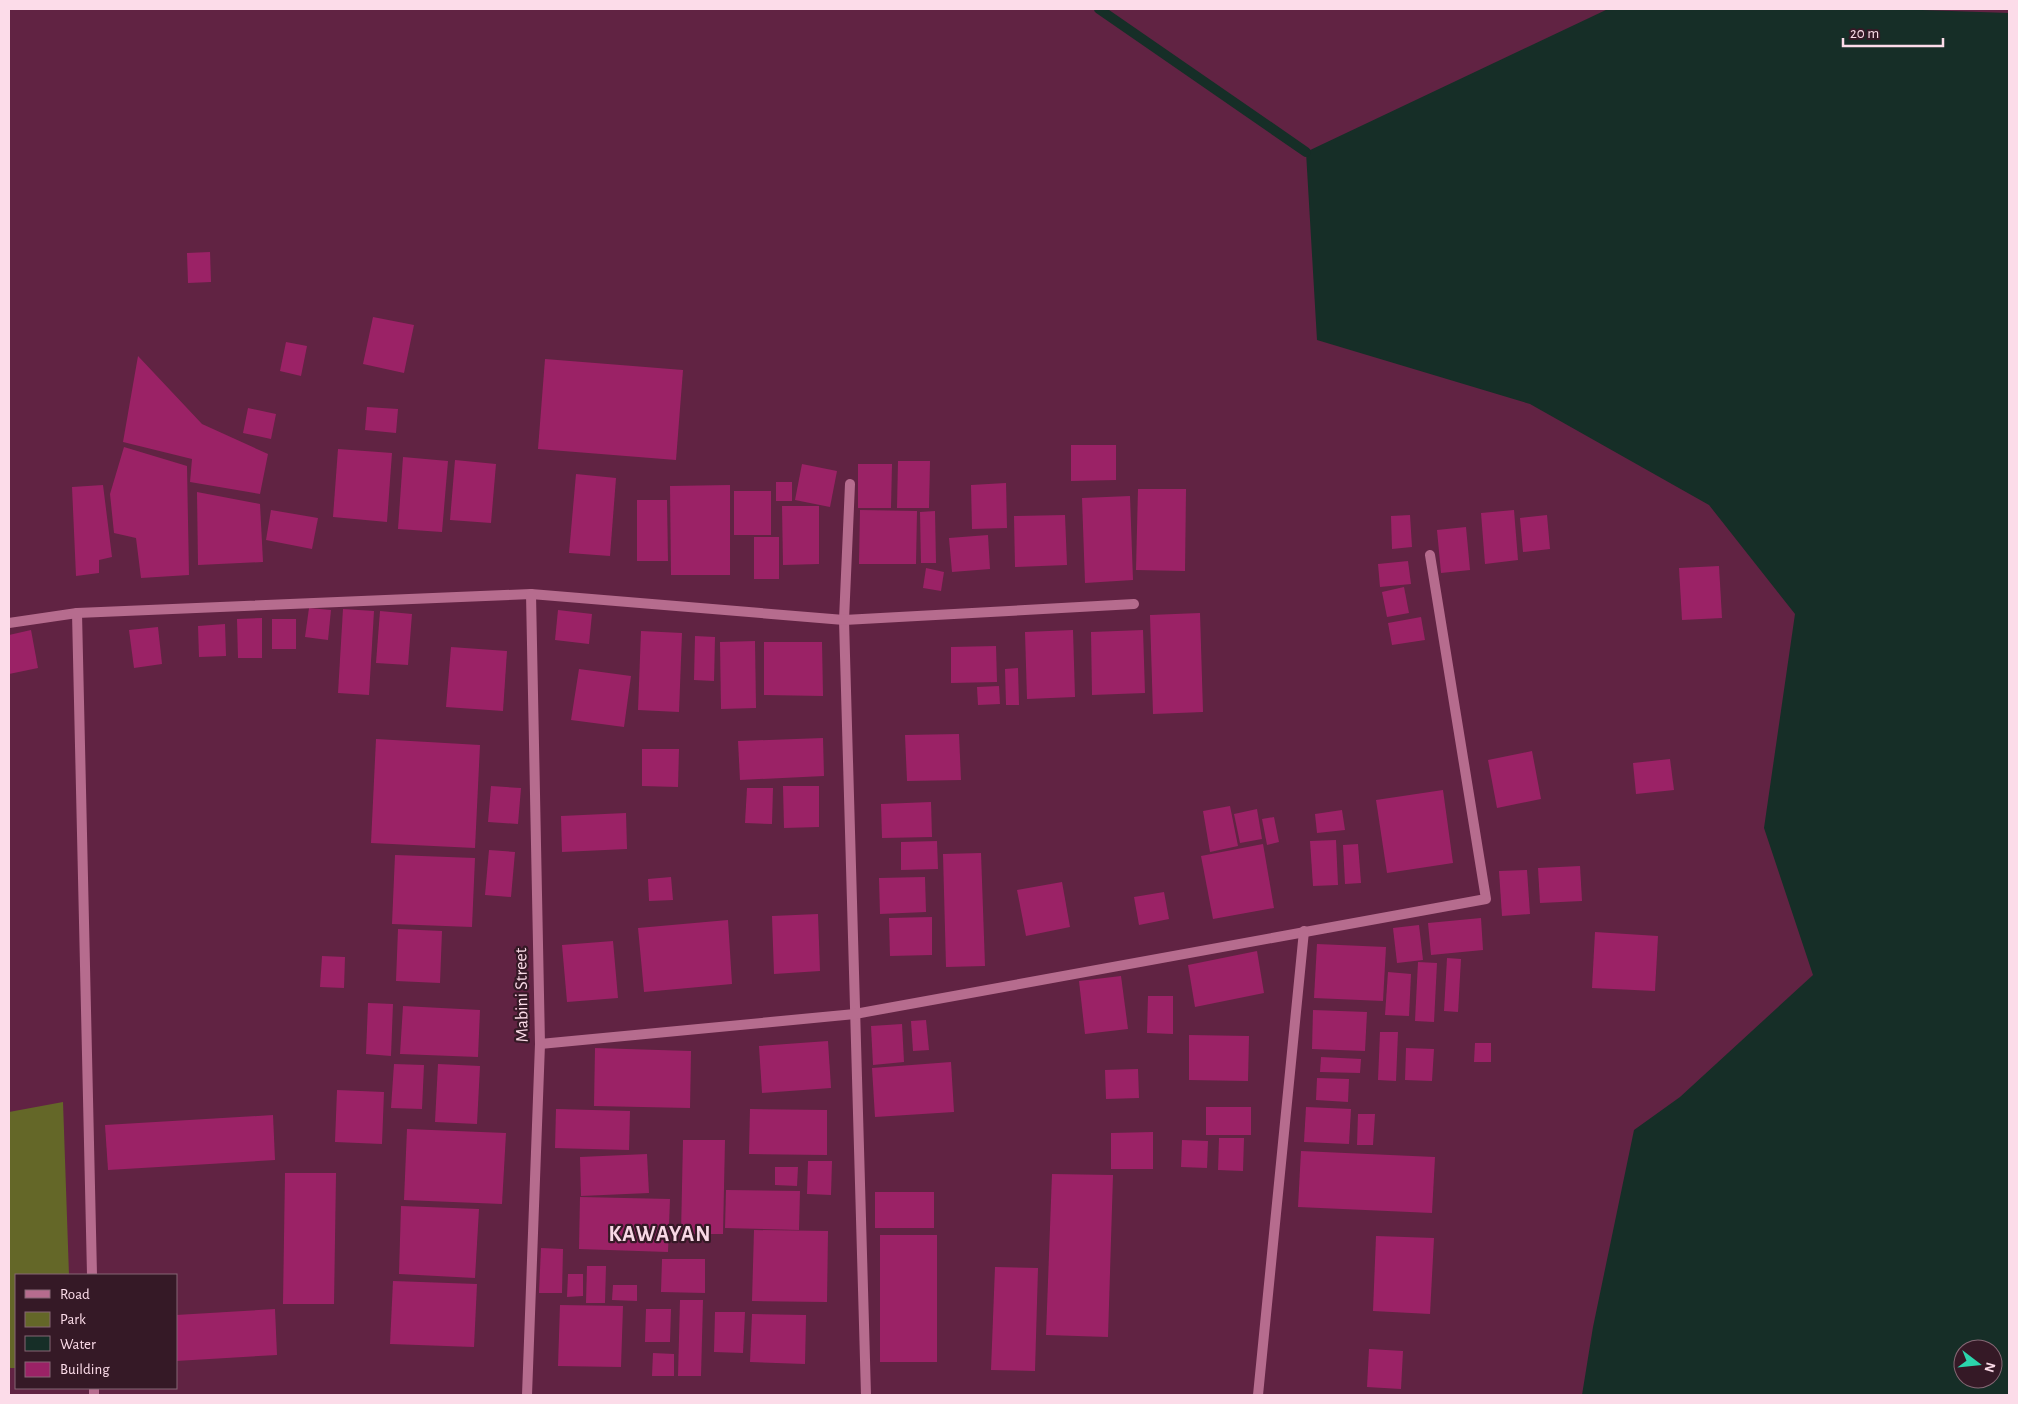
<svg xmlns="http://www.w3.org/2000/svg" width="2018" height="1404" viewBox="0 0 2018 1404" font-family="'Alegreya Sans',sans-serif">
<style>
.green{fill:#646728}
.water{fill:#162e27;fill-rule:evenodd}
.lines{fill:none;stroke-linecap:round;stroke-linejoin:round}
.stream{stroke:#162e27;stroke-width:10}
.building{fill:#9b2266}
.minor{stroke:#b66c8e;stroke-width:10}
.labels{text-anchor:middle;dominant-baseline:central;stroke-width:4.5;stroke-linejoin:round;paint-order:stroke}
.street-label{font-size:18px;fill:#fcdce9;stroke:#351926}
.district-label{font-size:22px;font-weight:bold;letter-spacing:1px;fill:#f8d8e5;stroke:#351926}
</style>
<rect width="100%" height="100%" fill="#612343"/>
<path class="green" d="M63,1102l6,173h-53v93h-7v-256z"/>
<path class="water" d="M1608,9h285l116,4v1382h-427l11,-68 41,-197 46,-33 133,-122 -49,-147 31,-214 -86,-109 -179,-101 -213,-64 -11,-188zM1963,1349h30v30h-30z"/>
<g class="lines">
<path class="stream" d="M1099,9l207,143"/>
</g>
<g class="building">
<path d="M210,252l1,30 -23,1 -1,-30z"/>
<path d="M373,317l41,8 -10,48 -41,-9z"/>
<path d="M286,342l21,4 -6,30 -21,-5z"/>
<path d="M138,356l64,68 66,30 -8,40 -70,-12 2,-23 -69,-17z"/>
<path d="M545,359l138,11 -7,90 -138,-11z"/>
<path d="M367,407l31,2 -2,24 -31,-3z"/>
<path d="M248,408l28,6 -5,25 -28,-6z"/>
<path d="M1071,445h45v35l-45,1z"/>
<path d="M124,447l63,19 2,109 -48,3 -5,-40 -22,-5 -4,-39z"/>
<path d="M338,449l54,4 -5,69 -54,-5z"/>
<path d="M403,457l45,4 -6,71 -44,-3z"/>
<path d="M455,460l41,4 -5,59 -41,-3z"/>
<path d="M898,461h32l-1,47h-32z"/>
<path d="M802,464l35,7 -7,36 -35,-7z"/>
<path d="M858,464h34l-1,44h-33z"/>
<path d="M576,474l40,4 -6,78 -41,-3z"/>
<rect x="776" y="482" width="16" height="19"/>
<path d="M1006,483l1,45 -35,1 -1,-44z"/>
<path d="M103,485l9,72 -13,3v13l-23,3 -4,-89z"/>
<path d="M730,485v90h-59l-1,-89z"/>
<path d="M1138,489h48l-1,82 -49,-1z"/>
<rect x="734" y="491" width="37" height="44"/>
<path d="M197,492l63,12 3,58 -65,3z"/>
<path d="M1130,496l3,84 -48,3 -3,-85z"/>
<path d="M637,500h30l1,61h-31z"/>
<path d="M782,506h37v58l-36,1z"/>
<path d="M271,510l47,8 -6,31 -46,-9z"/>
<path d="M860,510l57,1 -1,53h-57z"/>
<path d="M1514,510l4,50 -33,4 -4,-51z"/>
<path d="M935,511l1,52h-15l-1,-51z"/>
<path d="M1065,515l2,50 -52,2 -1,-51z"/>
<path d="M1410,515l2,32 -20,2 -1,-33z"/>
<path d="M1547,515l3,34 -27,3 -3,-34z"/>
<path d="M1466,527l4,43 -29,3 -4,-43z"/>
<path d="M988,535l2,34 -38,3 -3,-34z"/>
<rect x="754" y="537" width="25" height="42"/>
<path d="M1408,561l3,23 -31,3 -2,-23z"/>
<path d="M1719,566l3,52 -40,2 -3,-52z"/>
<path d="M926,568l18,4 -3,19 -18,-3z"/>
<path d="M1404,587l5,26 -22,4 -5,-25z"/>
<path d="M309,608l22,2 -3,30 -23,-3z"/>
<path d="M343,609l31,2 -5,84 -31,-2z"/>
<path d="M558,610l34,4 -3,30 -34,-4z"/>
<path d="M380,611l32,3 -4,51 -32,-2z"/>
<path d="M1200,613l3,99 -50,2 -3,-99z"/>
<path d="M1421,617l4,23 -33,5 -4,-22z"/>
<path d="M262,618v40h-24l-1,-39z"/>
<rect x="272" y="619" width="24" height="30"/>
<path d="M225,624l1,32 -27,1 -1,-31z"/>
<path d="M158,627l4,37 -28,4 -5,-38z"/>
<path d="M31,630l7,38 -29,6v-39z"/>
<path d="M1073,630l2,67 -48,2 -2,-67z"/>
<path d="M1143,630l2,63 -53,2 -1,-63z"/>
<path d="M641,631l41,2 -3,79 -41,-2z"/>
<path d="M695,636l20,1 -1,44 -20,-1z"/>
<path d="M755,641l1,67 -35,1 -1,-67z"/>
<path d="M764,642h58l1,54 -59,-1z"/>
<path d="M996,646l1,36 -46,1v-36z"/>
<path d="M451,647l56,4 -4,60 -57,-4z"/>
<path d="M1018,668l1,37h-13l-1,-36z"/>
<path d="M579,669l52,7 -7,51 -53,-7z"/>
<path d="M999,686l1,18 -22,1 -1,-18z"/>
<path d="M959,734l2,46 -54,1 -2,-46z"/>
<path d="M823,738l1,38 -84,4 -2,-39z"/>
<path d="M376,739l104,6 -5,103 -104,-5z"/>
<path d="M642,749h37l-1,38 -36,-1z"/>
<path d="M1532,751l9,48 -44,9 -9,-48z"/>
<path d="M1670,759l4,31 -38,4 -3,-31z"/>
<path d="M491,786l30,2 -3,36 -30,-2z"/>
<path d="M783,786h36v41l-35,1z"/>
<path d="M747,788h26l-1,36 -27,-1z"/>
<path d="M1443,790l10,73 -66,10 -11,-73z"/>
<path d="M931,802l1,35 -50,1 -1,-34z"/>
<path d="M1230,806l8,40 -28,6 -7,-41z"/>
<path d="M1257,809l5,30 -22,4 -6,-29z"/>
<path d="M1342,810l3,20 -28,3 -2,-19z"/>
<path d="M626,813l1,36 -65,3 -1,-36z"/>
<path d="M1274,817l5,25 -12,3 -5,-26z"/>
<path d="M1336,840l2,45 -25,1 -3,-45z"/>
<path d="M937,841l1,28 -37,1v-28z"/>
<path d="M1263,844l11,64 -61,11 -12,-63z"/>
<path d="M1358,844l3,39 -16,1 -2,-39z"/>
<path d="M489,850l26,2 -4,45 -26,-2z"/>
<path d="M981,853l4,113 -39,1 -3,-113z"/>
<path d="M395,855l80,3 -3,69 -80,-3z"/>
<path d="M1580,866l2,35 -42,2 -2,-35z"/>
<path d="M1527,870l3,44 -28,2 -3,-45z"/>
<path d="M671,877l2,23 -24,1 -1,-22z"/>
<path d="M925,877l1,35 -46,2 -1,-36z"/>
<path d="M1062,882l8,45 -44,9 -9,-46z"/>
<path d="M1164,892l5,27 -30,6 -5,-28z"/>
<path d="M818,914l2,57 -46,3 -2,-58z"/>
<path d="M932,917v38l-42,1 -1,-38z"/>
<path d="M1481,918l2,32 -52,5 -3,-32z"/>
<path d="M728,920l4,64 -88,8 -6,-64z"/>
<path d="M1419,925l4,35 -26,3 -4,-35z"/>
<path d="M398,929l44,2 -2,52 -44,-2z"/>
<path d="M1595,932l63,4 -3,55 -63,-3z"/>
<path d="M613,941l5,57 -51,4 -5,-57z"/>
<path d="M1317,944l69,3 -3,54 -69,-3z"/>
<path d="M1257,951l7,42 -69,14 -7,-42z"/>
<path d="M322,956l23,1 -1,31 -24,-1z"/>
<path d="M1447,958l14,1 -3,53 -14,-1z"/>
<path d="M1418,962l19,1 -3,59 -19,-1z"/>
<path d="M1388,972l23,2 -2,42 -24,-1z"/>
<path d="M1121,976l7,53 -43,5 -6,-53z"/>
<path d="M1148,996h25v38l-26,-1z"/>
<path d="M368,1003l25,1 -2,52 -25,-2z"/>
<path d="M403,1006l77,4 -2,47 -78,-3z"/>
<path d="M1313,1010l54,2 -2,39 -53,-2z"/>
<path d="M926,1020l3,30 -16,1 -2,-30z"/>
<path d="M902,1024l2,38 -31,3 -2,-39z"/>
<path d="M1380,1032h18l-2,49 -18,-1z"/>
<path d="M1189,1035l60,1 -1,45 -59,-1z"/>
<path d="M828,1041l3,47 -69,5 -3,-47z"/>
<path d="M1475,1043h16v19h-17z"/>
<path d="M595,1048l96,3 -1,57 -96,-2z"/>
<path d="M1406,1048l28,1 -2,32 -27,-1z"/>
<path d="M1321,1057l40,2 -1,14 -40,-1z"/>
<path d="M951,1062l3,50 -79,5 -3,-49z"/>
<path d="M394,1064l30,1 -2,44 -31,-1z"/>
<path d="M438,1064l42,2 -3,58 -42,-2z"/>
<path d="M1138,1069l1,29 -33,1 -1,-29z"/>
<path d="M1317,1078l32,1 -1,23 -32,-2z"/>
<path d="M337,1090l47,2 -2,52 -47,-2z"/>
<rect x="1206" y="1107" width="45" height="28"/>
<path d="M1306,1107l45,2 -2,35 -45,-2z"/>
<path d="M556,1109l74,2 -1,39 -74,-2z"/>
<path d="M750,1109l77,1v45l-78,-1z"/>
<path d="M1358,1114h17l-2,31h-16z"/>
<path d="M273,1115l2,45 -167,10 -3,-45z"/>
<path d="M407,1129l99,4 -4,71 -98,-4z"/>
<path d="M1153,1132v37h-42v-36z"/>
<path d="M1219,1138h25l-1,33 -25,-1z"/>
<path d="M683,1140h42l-2,94h-42z"/>
<path d="M1182,1140l26,1 -1,27 -26,-1z"/>
<path d="M1301,1151l134,6 -3,56 -134,-6z"/>
<path d="M647,1154l2,39 -68,3 -1,-39z"/>
<path d="M808,1161h24l-1,34 -24,-1z"/>
<path d="M775,1167h23l-1,19 -22,-1z"/>
<path d="M285,1173h51l-2,131h-51z"/>
<path d="M1052,1174l61,1 -5,162 -62,-2z"/>
<path d="M726,1190l74,1 -1,39 -74,-2z"/>
<rect x="875" y="1192" width="59" height="36"/>
<path d="M580,1197l90,2 -2,53 -89,-3z"/>
<path d="M401,1206l78,3 -4,69 -76,-4z"/>
<path d="M754,1230l74,1 -1,71 -75,-1z"/>
<rect x="880" y="1235" width="57" height="127"/>
<path d="M1376,1236l58,2 -4,76 -57,-3z"/>
<path d="M541,1248l22,1 -1,44h-23z"/>
<path d="M662,1259h43v34l-44,-1z"/>
<path d="M587,1266h19l-1,37h-19z"/>
<path d="M995,1267l43,1 -3,103 -44,-1z"/>
<path d="M568,1274h15v22l-16,1z"/>
<path d="M393,1281l84,3 -3,63 -84,-3z"/>
<path d="M613,1285h24v16l-25,-1z"/>
<path d="M680,1300h23l-2,76h-23z"/>
<path d="M560,1305l63,1 -2,61 -63,-1z"/>
<path d="M275,1309l2,46 -101,6v-46z"/>
<path d="M646,1309h25l-1,33h-25z"/>
<path d="M715,1312h30l-2,41 -29,-1z"/>
<path d="M752,1314l54,1 -1,49 -55,-2z"/>
<path d="M1369,1349l34,2 -2,38 -34,-2z"/>
<path d="M653,1353l21,1v22h-22z"/>
</g>
<g class="lines">
<g class="minor">
<path d="M850,484l-6,136 22,775"/>
<path d="M77,613l15,662"/>
<path d="M9,623l68,-10 454,-19 313,26 290,-16"/>
<path d="M540,1044l315,-30 631,-115 -56,-344"/>
<path d="M94,1388v7"/>
<path d="M527,1395l13,-351 -9,-450"/>
<path d="M1258,1395l46,-464"/>
</g>
</g>
<g class="labels">
<g class="street-label">
<text transform="translate(522 995) rotate(-91)">Mabini Street</text>
</g>
<g class="district-label">
<text x="660" y="1234">KAWAYAN</text>
</g>
</g>
<rect width="2018" height="1404" fill="none" stroke="#fcdce9" stroke-width="20"/>
<rect x="15" y="1274" width="162" height="115" fill="#351926" stroke="#856774"/>
<rect x="25" y="1290" width="25" height="8" fill="#b66c8e" stroke="#856774"/>
<text x="60" y="1299" font-size="15" fill="#fcdce9">Road</text>
<rect x="25" y="1312" width="25" height="15" fill="#646728" stroke="#856774"/>
<text x="60" y="1324" font-size="15" fill="#fcdce9">Park</text>
<rect x="25" y="1336" width="25" height="15" fill="#162e27" stroke="#856774"/>
<text x="60" y="1349" font-size="15" fill="#fcdce9">Water</text>
<rect x="25" y="1362" width="25" height="15" fill="#9b2266" stroke="#856774"/>
<text x="60" y="1374" font-size="15" fill="#fcdce9">Building</text>
<g transform="translate(1978 1364) rotate(106)"><circle r="24" fill="#351926" stroke="#856774"/>
<path d="M0-4L9 19L0 12L-9 19Z" fill="#2bd5ac"/>
<text y="-8" font-size="14" font-weight="bold" text-anchor="middle" fill="#fcdce9">N</text>
</g>
<path d="M1843 38v8h100v-8" fill="none" stroke="#fcdce9" stroke-width="2.5"/>
<text x="1850" y="38" font-size="15" fill="#fcdce9" stroke="#351926" stroke-width="4" paint-order="stroke">20 m</text>
</svg>
